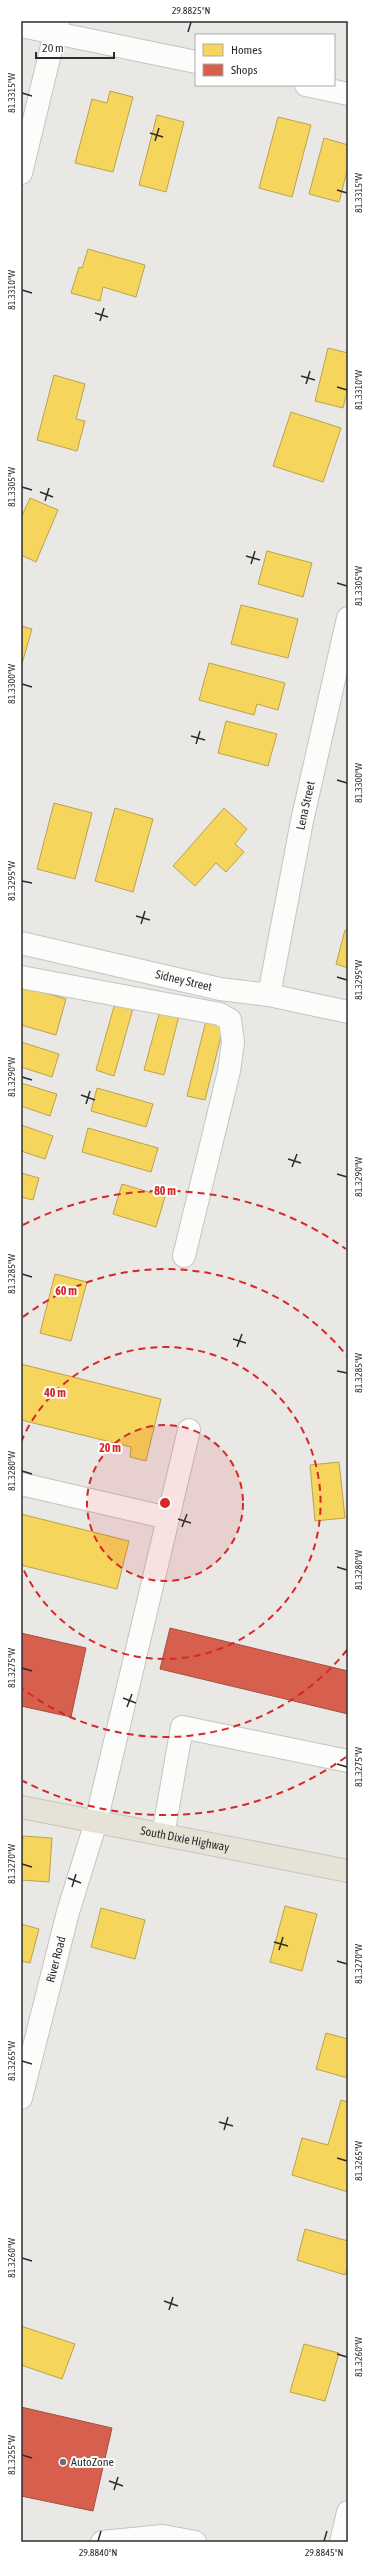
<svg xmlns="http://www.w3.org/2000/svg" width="369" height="2563" viewBox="0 0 369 2563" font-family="'Asap Condensed',sans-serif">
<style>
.homes{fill:#f6d55c;stroke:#baa34e}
.shops{fill:#d6604d;stroke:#a35143}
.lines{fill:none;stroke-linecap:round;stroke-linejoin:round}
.minor-casing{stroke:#c4c4c4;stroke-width:24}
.major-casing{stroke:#c6c5c3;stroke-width:24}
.minor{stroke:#fcfcfb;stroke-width:22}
.major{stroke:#e6e3d6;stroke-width:22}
.ticks{fill:none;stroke:#2d2d2d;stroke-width:1.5}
.ring{fill:none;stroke:#d62828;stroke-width:2;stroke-dasharray:7 5}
.poi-dot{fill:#6f6e6d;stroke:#fff;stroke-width:1.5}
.labels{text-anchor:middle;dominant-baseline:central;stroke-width:4;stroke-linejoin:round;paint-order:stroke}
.street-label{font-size:12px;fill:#2d2d2d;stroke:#fff}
.poi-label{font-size:12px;fill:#2d2d2d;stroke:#fff;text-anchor:start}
.centre{fill:#d62828;stroke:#fff;stroke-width:2}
.ring-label{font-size:12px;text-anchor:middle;font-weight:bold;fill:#d62828;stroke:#fff;stroke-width:4;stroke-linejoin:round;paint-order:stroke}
.neatline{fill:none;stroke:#2d2d2d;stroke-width:1.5}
.ticks-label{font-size:10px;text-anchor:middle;fill:#2d2d2d}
</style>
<rect width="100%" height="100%" fill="#eae8e4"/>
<g class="homes">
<path d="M110,91l23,6 -20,75 -38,-9 17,-64 15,4z"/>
<path d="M157,115l27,7 -18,70 -27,-7z"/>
<path d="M278,117l33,8 -19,72 -33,-9z"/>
<path d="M324,138l24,7v22l-9,35 -30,-8z"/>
<path d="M88,249l57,16 -9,32 -33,-10 -3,14 -29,-8 8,-26 3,1z"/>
<path d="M328,348l20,5v35l-5,20 -28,-7z"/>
<path d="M54,375l31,9 -9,35 9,2 -8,30 -40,-11z"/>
<path d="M291,412l50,16 -18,54 -50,-16z"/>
<path d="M30,498l28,12 -22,52 -15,-7v-37z"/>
<path d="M267,551l45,12 -9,34 -45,-13z"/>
<path d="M241,605l57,14 -10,39 -57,-14z"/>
<path d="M21,626l11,3 -11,38z"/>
<path d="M209,663l76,20 -7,27 -21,-6 -3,11 -55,-15z"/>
<path d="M226,721l51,13 -9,32 -50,-13z"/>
<path d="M54,803l38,10 -17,66 -38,-10z"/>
<path d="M115,808l38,11 -20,73 -38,-11z"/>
<path d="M224,808l23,21 -12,15 9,8 -18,20 -10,-9 -21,23 -22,-20z"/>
<path d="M345,930l3,1v37l-12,-4z"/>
<path d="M21,986l45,13 -10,36 -35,-10z"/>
<path d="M117,996l18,5 -21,75 -18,-6z"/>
<path d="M161,1007l19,5 -16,63 -20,-5z"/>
<path d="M207,1017l18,4 -20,79 -18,-4z"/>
<path d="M21,1042l38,12 -7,23 -31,-10z"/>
<path d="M21,1083l36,11 -7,22 -29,-10z"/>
<path d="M97,1088l56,16 -7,23 -55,-16z"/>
<path d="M21,1125l32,11 -8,23 -24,-8z"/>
<path d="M88,1128l70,20 -7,24 -69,-20z"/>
<path d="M21,1173l18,5 -6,22 -12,-3z"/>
<path d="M122,1184l43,13 -9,30 -43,-13z"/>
<path d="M55,1274l32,8 -16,59 -31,-8z"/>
<path d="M21,1364l140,35 -15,62 -16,-4 1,-10 -110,-27z"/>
<path d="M339,1462l6,56 -30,3 -5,-56z"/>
<path d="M21,1514l108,27 -12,48 -96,-24z"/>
<path d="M23,1836l29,2 -3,44 -28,-2z"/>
<path d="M285,1906l32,8 -15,57 -32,-9z"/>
<path d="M101,1908l44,12 -10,39 -44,-12z"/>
<path d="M21,1924l18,5 -9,34 -9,-2z"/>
<path d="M326,2033l22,6v39l-32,-9z"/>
<path d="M341,2100l7,2v90l-56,-17 10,-37 26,7z"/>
<path d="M305,2229l43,12v25l-3,9 -48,-15z"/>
<path d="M21,2326l54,18 -13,35 -41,-14z"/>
<path d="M304,2344l35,9 -14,48 -35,-9z"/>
</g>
<g class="shops">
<path d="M170,1628l178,43v43l-188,-45z"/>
<path d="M21,1633l65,15 -15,69 -50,-11z"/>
<path d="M21,2407l91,21 -19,83 -72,-15z"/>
</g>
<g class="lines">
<g class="minor-casing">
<g id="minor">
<path d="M21,26l175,36"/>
<path d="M306,85l42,9"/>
<path d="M21,173l37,-152"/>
<path id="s1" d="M21,943l199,46 49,6 79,17"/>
<path d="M21,977l199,37 10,6 3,22 -4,29 -45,185"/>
<path id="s2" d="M269,995l33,-174 46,-203"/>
<path d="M21,1484l147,34"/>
<path d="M163,1835l19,-108 166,34"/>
<path id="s3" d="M21,2098l47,-186 28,-90 93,-392"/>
<path d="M102,2542l61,-6 32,6"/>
<path d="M341,2542l7,-30"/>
</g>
</g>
<g class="major-casing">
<g id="major">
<path id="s4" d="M21,1807l327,64"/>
</g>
</g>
<use href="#minor" class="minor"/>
<use href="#major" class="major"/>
</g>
<path class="ticks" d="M188,32l3,-10M22,93l10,3M150,133l13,4M155,141l4,-13M337,190l10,3M22,290l10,3M95,313l13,4M100,321l4,-13M301,376l14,4M306,384l4,-13M337,387l10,3M22,487l10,3M40,492l13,5M45,501l4,-13M246,556l14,4M251,564l4,-13M337,583l10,3M22,684l10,3M191,736l14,4M196,744l4,-13M337,780l10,3M22,881l10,2M136,916l14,4M141,924l4,-13M337,977l10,3M22,1077l10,3M81,1095l14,5M86,1104l4,-13M288,1159l13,4M292,1167l5,-13M337,1174l10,3M22,1274l10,3M233,1339l13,4M237,1347l5,-13M337,1371l10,2M22,1471l10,3M178,1519l13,4M182,1527l5,-13M337,1567l10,3M22,1668l10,3M123,1698l13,5M127,1707l5,-13M337,1764l10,3M22,1864l10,3M68,1878l13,5M72,1887l4,-13M274,1942l14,4M279,1950l4,-13M337,1961l10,3M22,2061l10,3M219,2122l14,4M224,2130l4,-13M337,2158l10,3M22,2258l10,3M164,2301l14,5M169,2310l4,-13M337,2354l10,3M22,2455l10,3M109,2481l14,5M114,2490l4,-13M98,2541l3,-10M324,2541l3,-10"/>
<circle cx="165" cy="1503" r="78" fill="#d62828" fill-opacity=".12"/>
<g class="ring">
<circle cx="165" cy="1503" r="78"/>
<path d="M21 1442A156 156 0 1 1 21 1564"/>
<path d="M347 1650A234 234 0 0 1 23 1689M23 1317A234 234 0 0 1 347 1356"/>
<path d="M346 1757A312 312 0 0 1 23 1781M23 1225A312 312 0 0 1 346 1249"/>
</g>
<circle class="poi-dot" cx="63" cy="2462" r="4"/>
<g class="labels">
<g class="street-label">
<text stroke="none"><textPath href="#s2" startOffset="193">Lena Street</textPath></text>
<text stroke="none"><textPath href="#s1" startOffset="167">Sidney Street</textPath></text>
<text stroke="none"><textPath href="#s4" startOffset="167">South Dixie Highway</textPath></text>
<text stroke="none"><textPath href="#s3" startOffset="143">River Road</textPath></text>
</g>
<g class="poi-label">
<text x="71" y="2462">AutoZone</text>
</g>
</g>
<circle cx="165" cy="1503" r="6" class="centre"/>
<g class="ring-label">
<text x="165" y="1195">80 m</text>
<text x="66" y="1295">60 m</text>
<text x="55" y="1397">40 m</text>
<text x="110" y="1452">20 m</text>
</g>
<rect width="369" height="2563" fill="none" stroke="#ffffff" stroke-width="44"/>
<rect x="195" y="34" width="140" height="52" fill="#ffffff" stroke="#ababab"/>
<rect x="203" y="44" width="20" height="12" fill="#f6d55c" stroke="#ababab"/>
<text x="231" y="54" font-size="12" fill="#2d2d2d">Homes</text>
<rect x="203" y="64" width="20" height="12" fill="#d6604d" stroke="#ababab"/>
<text x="231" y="74" font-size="12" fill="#2d2d2d">Shops</text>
<path d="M36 52v6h78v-6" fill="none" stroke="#2d2d2d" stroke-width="2"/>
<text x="42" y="52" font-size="12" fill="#2d2d2d" stroke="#ffffff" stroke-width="3" paint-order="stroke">20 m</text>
<rect x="22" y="22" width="325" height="2519" class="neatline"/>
<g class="ticks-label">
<text x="191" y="14">29.8825°N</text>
<text transform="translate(11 93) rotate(-90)" y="4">81.3315°W</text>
<text transform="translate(358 193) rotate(-90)" y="4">81.3315°W</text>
<text transform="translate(11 290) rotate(-90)" y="4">81.3310°W</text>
<text transform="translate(358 390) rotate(-90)" y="4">81.3310°W</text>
<text transform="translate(11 487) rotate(-90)" y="4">81.3305°W</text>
<text transform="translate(358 586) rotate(-90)" y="4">81.3305°W</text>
<text transform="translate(11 684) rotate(-90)" y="4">81.3300°W</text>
<text transform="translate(358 783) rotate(-90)" y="4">81.3300°W</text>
<text transform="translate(11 881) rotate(-90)" y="4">81.3295°W</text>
<text transform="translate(358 980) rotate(-90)" y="4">81.3295°W</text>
<text transform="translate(11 1077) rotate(-90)" y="4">81.3290°W</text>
<text transform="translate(358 1177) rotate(-90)" y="4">81.3290°W</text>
<text transform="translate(11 1274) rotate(-90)" y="4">81.3285°W</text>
<text transform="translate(358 1373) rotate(-90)" y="4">81.3285°W</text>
<text transform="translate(11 1471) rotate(-90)" y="4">81.3280°W</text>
<text transform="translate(358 1570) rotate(-90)" y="4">81.3280°W</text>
<text transform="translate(11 1668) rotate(-90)" y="4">81.3275°W</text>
<text transform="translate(358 1767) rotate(-90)" y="4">81.3275°W</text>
<text transform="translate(11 1864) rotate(-90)" y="4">81.3270°W</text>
<text transform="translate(358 1964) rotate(-90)" y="4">81.3270°W</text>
<text transform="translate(11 2061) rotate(-90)" y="4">81.3265°W</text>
<text transform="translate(358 2161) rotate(-90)" y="4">81.3265°W</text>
<text transform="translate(11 2258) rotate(-90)" y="4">81.3260°W</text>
<text transform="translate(358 2357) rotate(-90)" y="4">81.3260°W</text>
<text transform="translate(11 2455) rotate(-90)" y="4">81.3255°W</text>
<text x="98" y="2556">29.8840°N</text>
<text x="324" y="2556">29.8845°N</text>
</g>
</svg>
